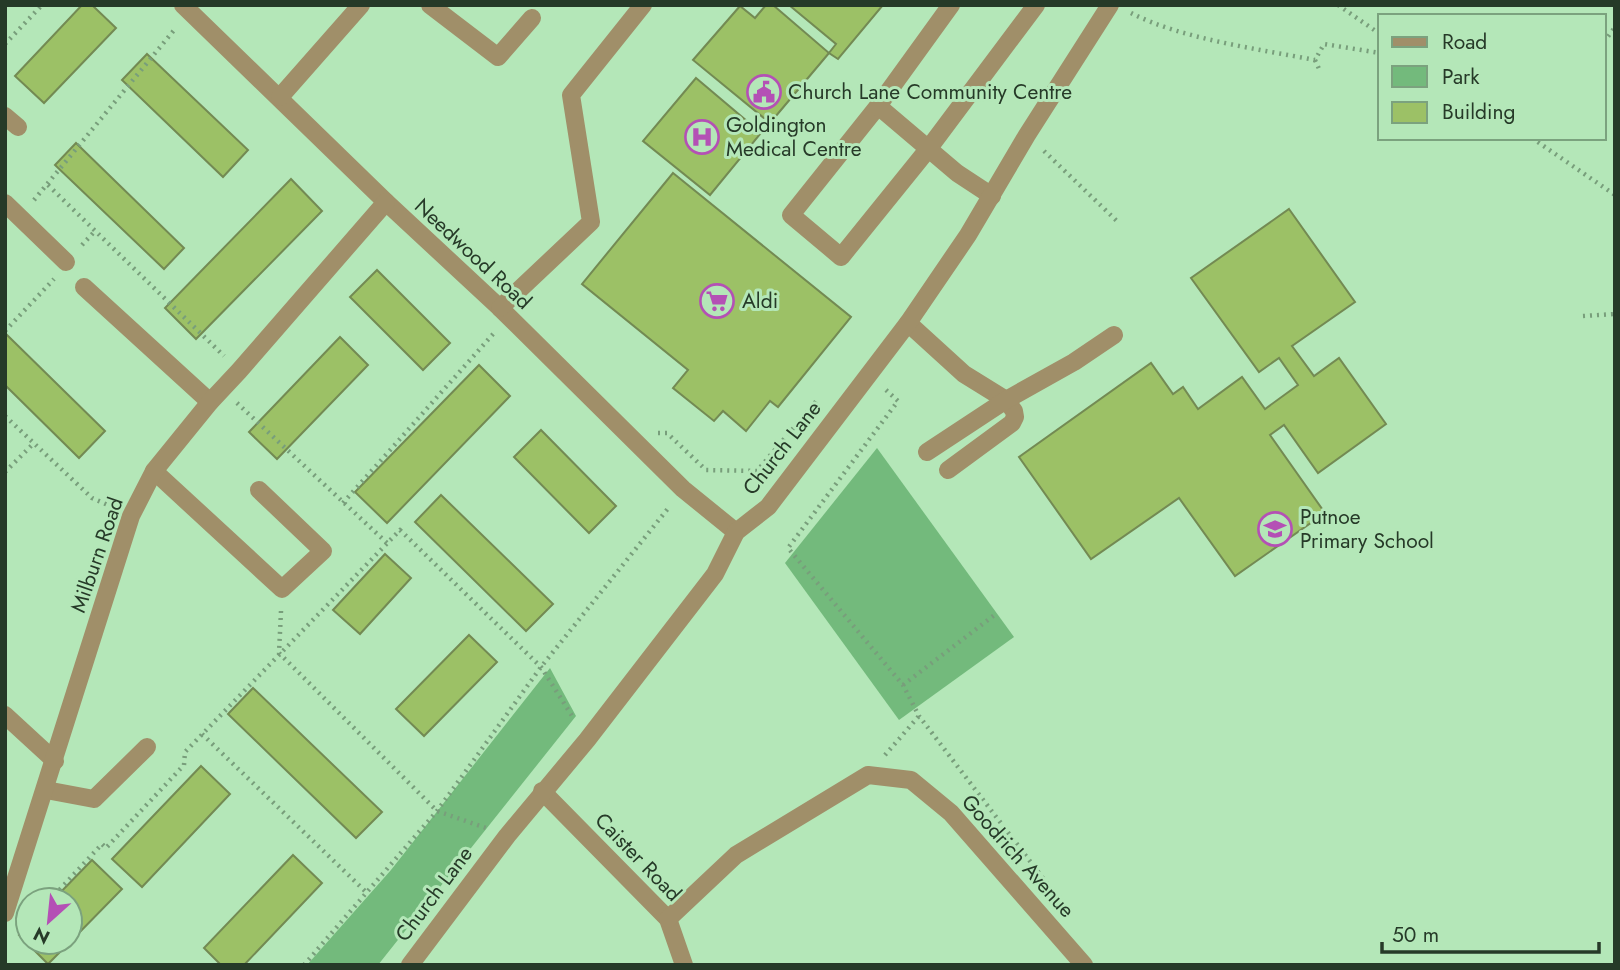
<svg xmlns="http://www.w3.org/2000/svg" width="1620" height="970" viewBox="0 0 1620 970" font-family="Jost,sans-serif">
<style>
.green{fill:#73ba7c}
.building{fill:#9cc166;stroke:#738a53;stroke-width:2}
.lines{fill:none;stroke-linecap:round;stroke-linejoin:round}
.path{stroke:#789e7b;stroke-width:4.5;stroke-dasharray:2 5;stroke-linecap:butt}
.minor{stroke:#a08f69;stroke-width:18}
.labels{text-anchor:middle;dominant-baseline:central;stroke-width:6;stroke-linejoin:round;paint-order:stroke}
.poi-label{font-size:21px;fill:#263a28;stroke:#b4e7b8;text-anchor:start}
.street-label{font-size:21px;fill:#263a28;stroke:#b4e7b8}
</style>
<rect width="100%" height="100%" fill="#b4e7b8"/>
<g class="green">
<path d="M877,448l137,189 -115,83 -114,-157z"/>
<path d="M550,668l26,48 -198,249h-71l84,-95z"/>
</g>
<g class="building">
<path d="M82,5h10l24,23 -72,75 -29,-27z"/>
<path d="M766,5h7l56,48 -59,70 -77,-63 47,-54 15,12z"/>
<path d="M789,5h94l-45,54 -9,-6 7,-9z"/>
<path d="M147,54l101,96 -25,27 -101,-97z"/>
<path d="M696,78l65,55 -51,62 -67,-54z"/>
<path d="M76,143l108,105 -20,21 -109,-104z"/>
<path d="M673,173l178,144 -73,90 -8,-6 -24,30 -23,-20 -9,10 -41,-33 15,-18 -106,-86z"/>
<path d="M291,179l31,32 -126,128 -31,-31z"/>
<path d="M1289,209l66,93 -63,44 22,30 25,-18 47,66 -68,49 -34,-48 -14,10 55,78 -90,63 -56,-78 -88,61 -72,-102 132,-94 22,31 10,-7 15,22 44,-32 23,32 33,-24 -19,-27 -20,14 -68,-94z"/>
<path d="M377,270l73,73 -27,27 -73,-73z"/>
<path d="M5,333l100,98 -26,27 -74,-73z"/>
<path d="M340,337l28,28 -91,94 -28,-27z"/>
<path d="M479,365l31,31 -123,127 -32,-31z"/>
<path d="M541,430l75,76 -27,27 -75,-76z"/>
<path d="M441,495l112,109 -27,27 -111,-109z"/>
<path d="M385,554l26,24 -51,56 -27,-24z"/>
<path d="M469,635l28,27 -73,74 -28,-27z"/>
<path d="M253,688l129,124 -26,26 -128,-124z"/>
<path d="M201,766l29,28 -88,93 -30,-28z"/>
<path d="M293,855l29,28 -78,82h-23l-17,-17z"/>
<path d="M92,860l30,29 -52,53v-42h-17z"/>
<path d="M28,926v16h42l-22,22 -29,-29z"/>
</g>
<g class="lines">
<g class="path">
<path d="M1338,5l42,29"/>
<path d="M1131,13c51,26 127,36 184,47l9,-16 56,9"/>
<path d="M1604,42l11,-15"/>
<path d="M5,44l37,-39"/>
<path d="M1315,60l5,11"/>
<path d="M1532,138l83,57"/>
<path d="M1044,151l75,72"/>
<path d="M48,185l176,171"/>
<path d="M34,200l141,-171"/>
<path d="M82,245l13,-14"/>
<path d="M1583,316l32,-2"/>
<path d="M5,331l49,-52"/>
<path d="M886,390l12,11 -110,147 115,137 16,31 130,170"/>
<path d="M237,403l150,140"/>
<path d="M5,416l87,82 18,8"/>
<path d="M658,433h9l39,37 51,1 61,-72"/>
<path d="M5,472l29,-29"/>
<path d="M343,503l151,-170"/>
<path d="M281,611l-2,42 158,158 49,17"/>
<path d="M903,685l94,-72"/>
<path d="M202,734l164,158"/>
<path d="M885,755l34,-39"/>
<path d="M50,900l52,-56 4,4 78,-83 1,-13 215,-222 141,137 33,52"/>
<path d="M304,965l133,-154 104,-144 129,-161"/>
</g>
<g class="minor">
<path d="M183,5l203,197 114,106 183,181 53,43"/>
<path d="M430,5l68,52 34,-39"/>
<path d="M951,5l-73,101 -87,109 50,42 88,-109 107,-143"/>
<path d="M280,97l81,-92"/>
<path d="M878,106l79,67 35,23"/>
<path d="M5,116l13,11"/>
<path d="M5,203l61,59"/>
<path d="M84,287l126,115"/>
<path d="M500,308l91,-86 -20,-127 72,-90"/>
<path d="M908,323l56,51 42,26 8,11 1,6 -3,6 -64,47"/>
<path d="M927,452l79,-52 68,-38 40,-27"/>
<path d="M154,471l128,118 41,-38 -64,-61"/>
<path d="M5,715l50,46"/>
<path d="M46,790l48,9 53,-52"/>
<path d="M542,791l126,128 16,46"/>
<path d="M5,913l126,-397 23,-45 56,-69 29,-31 147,-169"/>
<path d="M668,919l68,-64 132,-80 43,5 40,33 133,152"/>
<path d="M410,965l97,-129 80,-96 128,-166 21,-42 32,-25 140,-184 60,-88 59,-100 83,-130"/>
</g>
</g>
<defs>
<g id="civic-ring" transform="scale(1.75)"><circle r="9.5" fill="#b4e7b8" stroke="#b450b5" stroke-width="1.5"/><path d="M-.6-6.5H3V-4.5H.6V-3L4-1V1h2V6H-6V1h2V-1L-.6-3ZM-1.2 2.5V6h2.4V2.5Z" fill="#b450b5"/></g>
<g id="hospital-ring" transform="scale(1.75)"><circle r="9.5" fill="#b4e7b8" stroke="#b450b5" stroke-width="1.5"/><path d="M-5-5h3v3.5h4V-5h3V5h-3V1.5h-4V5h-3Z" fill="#b450b5"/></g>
<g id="supermarket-ring" transform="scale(1.75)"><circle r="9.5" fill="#b4e7b8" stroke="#b450b5" stroke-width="1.5"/><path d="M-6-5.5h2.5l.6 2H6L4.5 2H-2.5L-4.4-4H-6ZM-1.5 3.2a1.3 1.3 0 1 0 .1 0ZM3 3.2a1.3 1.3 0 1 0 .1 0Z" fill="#b450b5"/></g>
<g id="school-ring" transform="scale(1.75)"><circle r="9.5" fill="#b4e7b8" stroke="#b450b5" stroke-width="1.5"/><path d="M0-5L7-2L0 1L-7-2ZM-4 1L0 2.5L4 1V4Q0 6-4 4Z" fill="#b450b5"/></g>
</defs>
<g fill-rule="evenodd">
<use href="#civic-ring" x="764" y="92"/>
<use href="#hospital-ring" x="702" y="137"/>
<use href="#supermarket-ring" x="717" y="301"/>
<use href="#school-ring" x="1275" y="529"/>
</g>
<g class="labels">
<g class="poi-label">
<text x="788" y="92">Church Lane Community Centre</text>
<text x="726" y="125">Goldington<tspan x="726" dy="24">Medical Centre</tspan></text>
<text x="742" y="301">Aldi</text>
<text x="1300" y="517">Putnoe<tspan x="1300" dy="24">Primary School</tspan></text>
</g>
<g class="street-label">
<text transform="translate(473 254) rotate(43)">Needwood Road</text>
<text transform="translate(782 448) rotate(-52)">Church Lane</text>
<text transform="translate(97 555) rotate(-71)">Milburn Road</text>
<text transform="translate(1018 856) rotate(48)">Goodrich Avenue</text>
<text transform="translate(638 857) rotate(46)">Caister Road</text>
<text transform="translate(434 894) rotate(-53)">Church Lane</text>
</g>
</g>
<rect width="1620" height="970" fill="none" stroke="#263a28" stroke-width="14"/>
<rect x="1378" y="14" width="228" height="126" fill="#b4e7b8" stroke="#7ba27e" stroke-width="2"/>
<rect x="1392" y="37" width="35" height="10" fill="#a08f69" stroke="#7ba27e" stroke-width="2"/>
<text x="1442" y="49" font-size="21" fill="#263a28">Road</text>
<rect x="1392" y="66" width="35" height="21" fill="#73ba7c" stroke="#7ba27e" stroke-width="2"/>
<text x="1442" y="84" font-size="21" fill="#263a28">Park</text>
<rect x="1392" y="102" width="35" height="21" fill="#9cc166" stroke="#7ba27e" stroke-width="2"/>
<text x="1442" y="119" font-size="21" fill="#263a28">Building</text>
<g transform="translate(49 921) rotate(207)"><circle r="33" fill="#b4e7b8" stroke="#7ba27e" stroke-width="2"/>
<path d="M0-5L12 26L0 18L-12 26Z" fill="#b450b5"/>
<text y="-10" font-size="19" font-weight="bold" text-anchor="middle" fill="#263a28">N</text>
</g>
<path d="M1382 942v10h217v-10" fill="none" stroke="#263a28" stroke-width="3.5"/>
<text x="1392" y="942" font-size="21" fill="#263a28" stroke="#b4e7b8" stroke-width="5" paint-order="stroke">50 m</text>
</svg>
